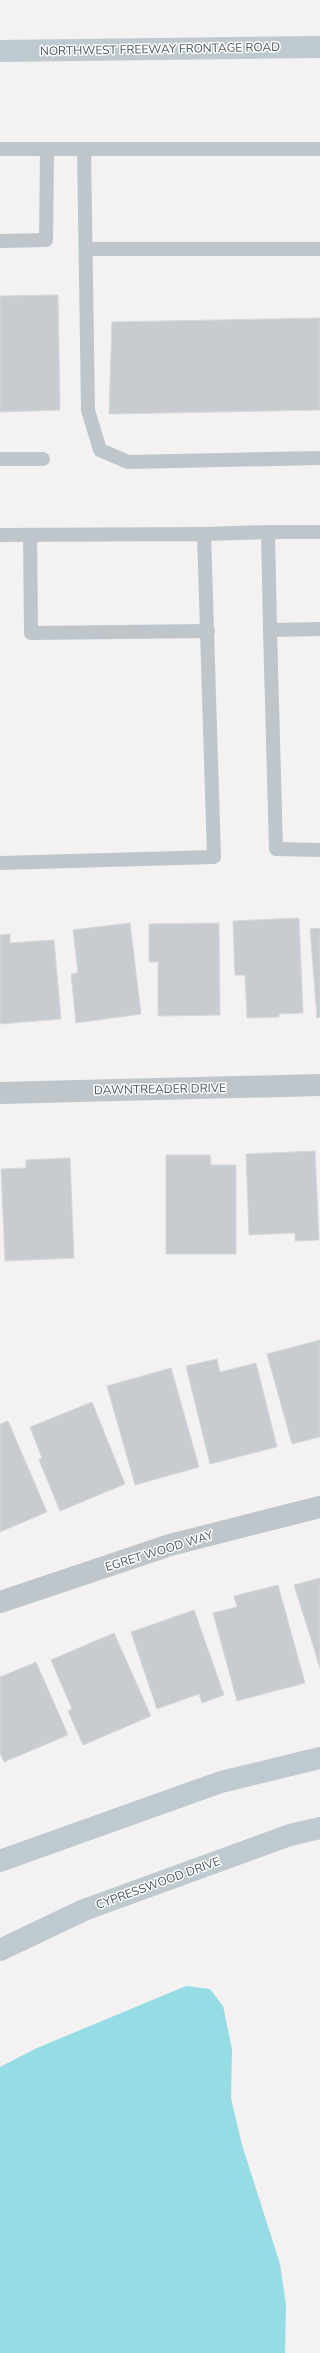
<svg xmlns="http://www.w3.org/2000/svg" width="320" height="2353" viewBox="0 0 320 2353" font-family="'Nunito Sans',sans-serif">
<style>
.water{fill:#96dce4}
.building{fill:#c8ccd0;stroke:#d5d8db}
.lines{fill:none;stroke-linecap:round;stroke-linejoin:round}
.lane{stroke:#bec6cc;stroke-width:14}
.street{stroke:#bec6cc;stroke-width:22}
.secondary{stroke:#bfc9d0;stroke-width:22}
.labels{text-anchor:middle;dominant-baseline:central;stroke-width:3;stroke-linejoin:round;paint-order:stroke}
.street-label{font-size:12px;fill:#4a565c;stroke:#fff}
</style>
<rect width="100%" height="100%" fill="#f3f1f1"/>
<path class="water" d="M186,1986l24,3 13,17 9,43 -1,49 11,47 38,119 6,41 -1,48h-285v-286l37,-19z"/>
<g class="building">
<path d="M58,295l2,115 -60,2v-116z"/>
<path d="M320,318v92l-211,4 3,-92z"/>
<path d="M299,918l4,95 -24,1v3l-32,1 -2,-43h-10l-2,-54z"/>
<path d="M130,923l11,91 -65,9 -5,-49 7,-1 -5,-43z"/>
<path d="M219,923l1,92 -62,1v-54h-9v-38z"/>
<path d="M320,928v89l-3,1 -7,-89z"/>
<path d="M10,934v9l44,-3 7,79 -61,5v-89z"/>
<path d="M315,1151l4,89 -24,1v-8l-46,2 -3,-81z"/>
<path d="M166,1155h44l1,10h25v89h-70z"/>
<path d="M70,1158l4,100 -69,3 -4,-92 25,-1v-8z"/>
<path d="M320,1340v97l-28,7 -25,-90z"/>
<path d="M217,1359l3,13 36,-9 21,84 -67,17 -24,-98z"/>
<path d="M171,1368l28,99 -64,18 -28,-99z"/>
<path d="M92,1402l33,82 -65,27 -21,-51 3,-2 -12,-31z"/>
<path d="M8,1421l39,91 -47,20v-108z"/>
<path d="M320,1578v90l-26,-83z"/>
<path d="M278,1585l27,98 -68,18 -24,-88 24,-6 -3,-11z"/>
<path d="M194,1610l30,85 -22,8 -3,-9 -42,15 -26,-77z"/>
<path d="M114,1633l37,83 -68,29 -15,-34 4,-2 -21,-49z"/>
<path d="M36,1662l32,73 -64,27 -4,-9v-76z"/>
</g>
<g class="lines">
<g class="lane">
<path d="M0,149h320"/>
<path d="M84,149l4,261 12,40 28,12 192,-4"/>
<path d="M0,241l46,-1 1,-91"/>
<path d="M86,249h234"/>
<path d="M0,459h43"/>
<path d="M320,532h-52l2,98 50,-1"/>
<path d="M204,534l64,-2"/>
<path d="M0,535l204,-1 10,323 -214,6"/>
<path d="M30,535l1,98 177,-2"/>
<path d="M270,630l6,219 44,1"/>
</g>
<g class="street">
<path d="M0,1093l320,-8"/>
<path d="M0,1602l170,-57 150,-38"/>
</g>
<g class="secondary">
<path d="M0,51l320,-4"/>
<path d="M0,1861l221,-79 99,-24"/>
<path d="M0,1950l84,-40 206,-75 30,-7"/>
</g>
</g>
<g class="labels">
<g class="street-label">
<text transform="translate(160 49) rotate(-1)">NORTHWEST FREEWAY FRONTAGE ROAD</text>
<text transform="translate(160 1089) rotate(-1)">DAWNTREADER DRIVE</text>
<text transform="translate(159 1551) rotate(-17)">EGRET WOOD WAY</text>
<text transform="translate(158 1883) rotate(-20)">CYPRESSWOOD DRIVE</text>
</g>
</g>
</svg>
